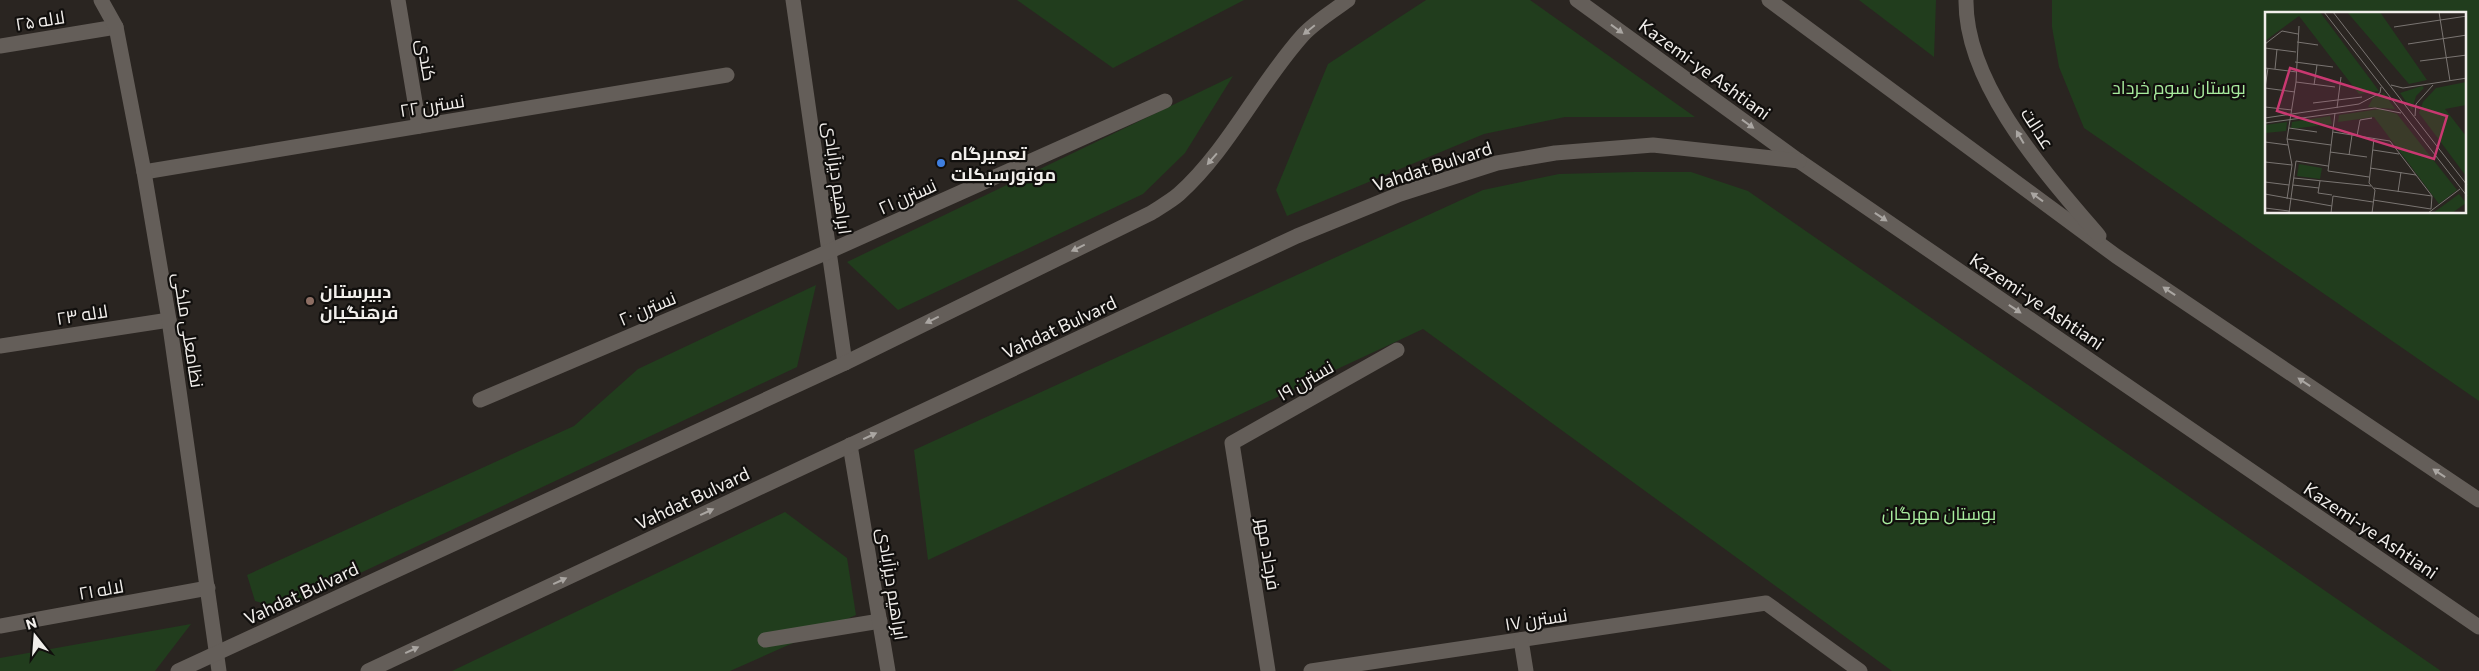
<svg xmlns="http://www.w3.org/2000/svg" width="2479" height="671" viewBox="0 0 2479 671" font-family="Commissioner,Cairo,sans-serif">
<style>
.green{fill:#213d1d;fill-rule:evenodd}
.lines{fill:none;stroke-linecap:round;stroke-linejoin:round}
.street{stroke:#645e59;stroke-width:15}
.secondary{stroke:#645e59;stroke-width:15}
.oneway{fill:#aaa6a2}
.shop-dot{fill:#3f7fe0;stroke:#110f0d;stroke-width:2}
.education-dot{fill:#8d6e63;stroke:#110f0d;stroke-width:2}
.labels{text-anchor:middle;dominant-baseline:central;stroke-width:4.5;stroke-linejoin:round;paint-order:stroke}
.street-label{font-size:18px;fill:#f1eeeb;stroke:#110f0d}
.park-label{font-size:18px;fill:#a8ec9e;stroke:#110f0d}
.poi-label{font-size:18px;font-weight:bold;fill:#f1eeeb;stroke:#110f0d;text-anchor:start}
.inset-road{fill:none;stroke:#7a7572;stroke-width:1}
.view{fill:#c93871;fill-opacity:0.15;stroke:#c93871;stroke-width:2.5}
.inset-edge{fill:none;stroke:#f1eeeb;stroke-width:2.5}
</style>
<rect width="100%" height="100%" fill="#2a2521"/>
<g class="green">
<path d="M1017,0h227l-131,68z"/>
<path d="M1426,0h104l165,117h-130l-81,17 -197,82 -11,-26 52,-126z"/>
<path d="M1859,0h77l-2,57z"/>
<path d="M2052,0h427v401l-395,-273 -25,-61 -7,-40zM2266,14h199v198h-199z"/>
<path d="M1233,76l-48,77 -42,41 -245,116 -51,-48z"/>
<path d="M1634,172h57l57,19 693,480h-549l-469,-342 -495,231 -14,-110 569,-260 76,-16z"/>
<path d="M816,285l-19,82 -513,242 -29,-8 -8,-26 327,-149 64,-57z"/>
<path d="M785,512l62,46 9,57 -126,56h-278z"/>
<path d="M191,624l-36,47h-155v-13z"/>
</g>
<g class="lines">
<g class="street">
<path d="M398,0l21,126"/>
<path d="M793,0l52,363"/>
<path d="M0,46l116,-19"/>
<path d="M144,172l583,-97"/>
<path d="M0,346l169,-26"/>
<path d="M480,400l350,-149 335,-150"/>
<path d="M0,626l208,-38"/>
<path d="M765,640l115,-19"/>
<path d="M1268,671l-36,-228 165,-93"/>
<path d="M1311,671l455,-68 94,68"/>
</g>
<g class="secondary">
<path d="M101,0l15,27 28,145 25,148 50,351"/>
<path d="M1577,0l222,161 680,466"/>
<path d="M1769,0l347,256 363,244"/>
<path d="M1966,0c-1,85 81,175 133,236"/>
<path d="M850,445l38,226"/>
<path d="M1521,640l5,31"/>
<path d="M178,671l667,-308 306,-150c9,-6 20,-12 28,-19 50,-45 79,-109 124,-159 12,-13 30,-24 45,-35"/>
<path d="M368,671l929,-435 103,-42 97,-31 58,-10 98,-8 146,16"/>
</g>
</g>
<defs><path id="oneway-solid" d="M-6-.8H1V-3.2L6.5 0L1 3.2V.8H-6Z" transform="scale(1.25)"/></defs>
<g class="oneway">
<use href="#oneway-solid" transform="translate(1617 29) rotate(36)"/>
<use href="#oneway-solid" transform="translate(1309 30) rotate(141)"/>
<use href="#oneway-solid" transform="translate(1748 124) rotate(36)"/>
<use href="#oneway-solid" transform="translate(2020 137) rotate(-120)"/>
<use href="#oneway-solid" transform="translate(1212 159) rotate(131)"/>
<use href="#oneway-solid" transform="translate(2037 197) rotate(-144)"/>
<use href="#oneway-solid" transform="translate(1881 217) rotate(34)"/>
<use href="#oneway-solid" transform="translate(1078 248) rotate(154)"/>
<use href="#oneway-solid" transform="translate(2169 291) rotate(-146)"/>
<use href="#oneway-solid" transform="translate(2015 309) rotate(34)"/>
<use href="#oneway-solid" transform="translate(932 320) rotate(154)"/>
<use href="#oneway-solid" transform="translate(2304 382) rotate(-146)"/>
<use href="#oneway-solid" transform="translate(870 436) rotate(-25)"/>
<use href="#oneway-solid" transform="translate(2439 473) rotate(-146)"/>
<use href="#oneway-solid" transform="translate(707 512) rotate(-25)"/>
<use href="#oneway-solid" transform="translate(560 581) rotate(-25)"/>
<use href="#oneway-solid" transform="translate(412 650) rotate(-25)"/>
</g>
<circle class="shop-dot" cx="941" cy="163" r="5"/>
<circle class="education-dot" cx="310" cy="301" r="5"/>
<g class="labels">
<g class="street-label">
<text transform="translate(40 20) rotate(-9)">لاله ۲۵</text>
<text transform="translate(427 60) rotate(81)">کندی</text>
<text transform="translate(1705 69) rotate(36)">Kazemi-ye Ashtiani</text>
<text transform="translate(432 105) rotate(-9)">نسترن ۲۲</text>
<text transform="translate(2038 128) rotate(57)">عدالت</text>
<text transform="translate(1432 166) rotate(-18)">Vahdat Bulvard</text>
<text transform="translate(838 178) rotate(82)">ابراهیم دیزآبادی</text>
<text transform="translate(907 196) rotate(-24)">نسترن ۲۱</text>
<text transform="translate(2037 301) rotate(34)">Kazemi-ye Ashtiani</text>
<text transform="translate(647 308) rotate(-23)">نسترن ۲۰</text>
<text transform="translate(82 314) rotate(-9)">لاله ۲۳</text>
<text transform="translate(1059 327) rotate(-25)">Vahdat Bulvard</text>
<text transform="translate(189 330) rotate(81)">نظامعلی ملکی</text>
<text transform="translate(1305 380) rotate(-30)">نسترن ۱۹</text>
<text transform="translate(692 498) rotate(-25)">Vahdat Bulvard</text>
<text transform="translate(2371 530) rotate(34)">Kazemi-ye Ashtiani</text>
<text transform="translate(1269 554) rotate(81)">فرجاد مهر</text>
<text transform="translate(893 584) rotate(81)">ابراهیم دیزآبادی</text>
<text transform="translate(101 589) rotate(-10)">لاله ۲۱</text>
<text transform="translate(301 593) rotate(-25)">Vahdat Bulvard</text>
<text transform="translate(1536 619) rotate(-9)">نسترن ۱۷</text>
</g>
<g class="park-label">
<text x="2179" y="87">بوستان سوم خرداد</text>
<text x="1939" y="513">بوستان مهرگان</text>
</g>
<g class="poi-label">
<text x="951" y="153">تعمیرگاه<tspan x="951" dy="21">موتورسیکلت</tspan></text>
<text x="320" y="291">دبیرستان<tspan x="320" dy="21">فرهنگیان</tspan></text>
</g>
</g>
<g transform="translate(2265 12)">
<rect width="201" height="201" fill="#2a2521"/>
<path d="M3,0h52l59,79 -20,3 -60,-78 -34,25v-26zM82,0h33l47,68 -18,4zM201,70v23l-21,4 21,27v40l-47,-63 4,-11 13,-14zM157,74l2,2 -8,8 -4,14 -12,-17zM119,81l11,16 -27,-2 5,-9zM115,97l17,5 60,76 -18,14 -65,-87 -36,5 1,-7zM65,104l2,8 -41,5 1,-7zM22,110l-1,9 -21,2v-8zM34,152l23,4 -2,11 -23,-3zM194,182l7,9 -14,10h-19z" fill="#213d1d"/>
<path class="inset-road" d="M59,0l143,184M68,0l134,173M174,0l11,69M129,15l73,-11M32,30l21,3M0,32l17,-13 16,3M143,32l59,-9M0,36l31,4M155,49l47,-6M30,50l38,5M0,56l32,4M10,57l2,-20M31,70l39,5M49,73l3,-20M126,73l12,3 64,-10M0,76l30,4M0,76l3,-20M48,91l49,-6M0,95l27,3M72,96l4,-31M70,101l-7,58 41,6M150,104l1,-12 17,-19M0,106l94,-14 21,-11 1,-6M0,111l110,-15 26,5M24,116l28,4M68,120l57,9 42,55M92,124l3,-16 12,-2M22,127l44,6M0,130l23,3M108,138l26,4M65,140l37,5M84,143l3,-20M0,150l27,3M105,156l46,7M29,166l77,8M55,169l-2,12 14,2M0,170l24,3M28,173l26,3M109,176l58,8M133,180l3,-20M0,182l67,12M22,187l5,-34 -5,-26 9,-57 3,-56M108,188l58,9 1,-13M0,196l24,3M24,201l7,-52 32,5M66,201l2,-17 40,6M107,201l3,-23 -6,-7 5,-45M163,201l32,-24"/>
<path class="view" d="M25,56l157,48 -13,43 -157,-48z"/>
<rect width="201" height="201" class="inset-edge"/>
</g>
<g transform="translate(35 636) rotate(343)" stroke="#110f0d" stroke-width="4" paint-order="stroke">
<path d="M0-4L9 19L0 12L-9 19Z" fill="#f1eeeb"/>
<text y="-8" font-size="14" font-weight="bold" text-anchor="middle" fill="#f1eeeb">N</text>
</g>
</svg>
